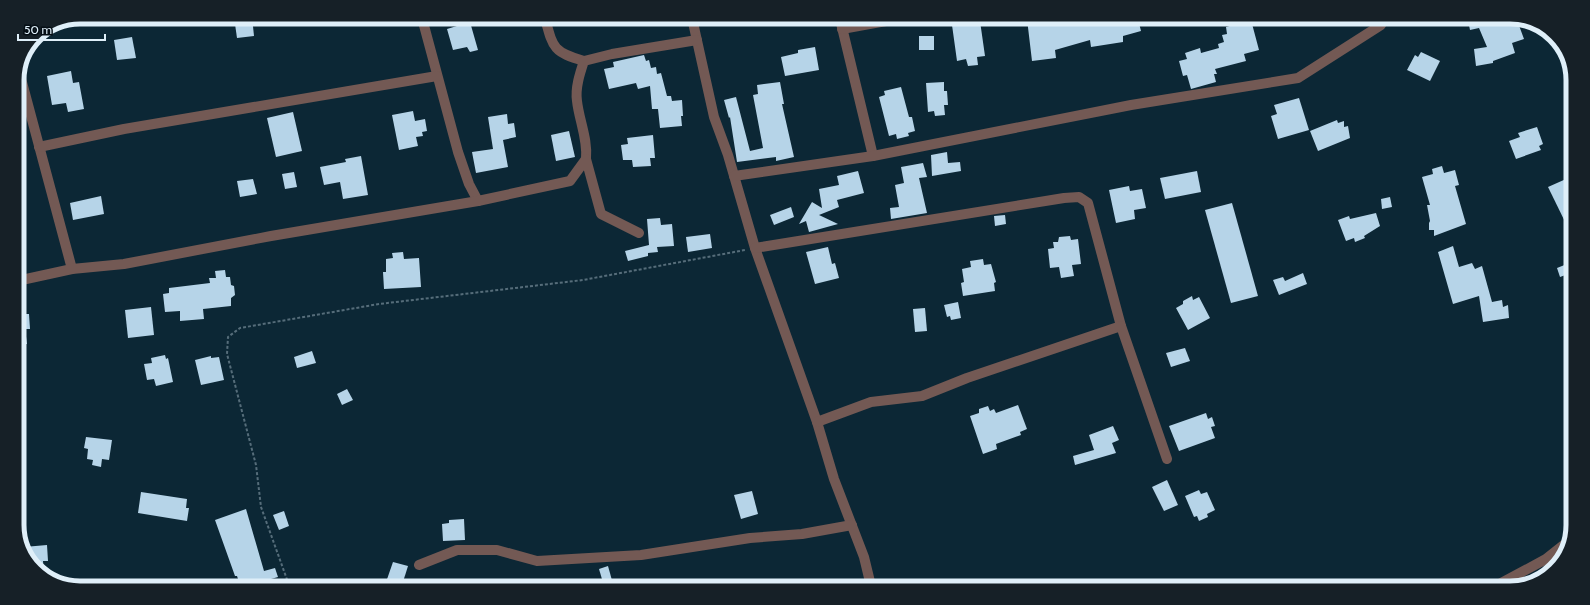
<svg xmlns="http://www.w3.org/2000/svg" width="1590" height="605" viewBox="0 0 1590 605" font-family="Cabin,sans-serif">
<style>
.building{fill:#b6d4e8}
.lines{fill:none;stroke-linecap:round;stroke-linejoin:round}
.path{stroke:#566d7a;stroke-width:2;stroke-dasharray:3 2;stroke-linecap:butt}
.minor{stroke:#735954;stroke-width:10}
.rim{fill:none;stroke:#dfeff9;stroke-width:5}
</style>
<rect width="100%" height="100%" fill="#0c2735"/>
<g class="building">
<path d="M234,17h18l2,19 -17,2z"/>
<path d="M1027,19h111l3,12 -18,5v6l-32,5 -1,-7 -35,10 1,8 -24,3z"/>
<path d="M1251,20l8,30 -15,4 2,7 -31,8 2,5h-3l2,8 -25,7 -4,-14 -4,1 -4,-15 8,-2 -2,-6 15,-5 1,5 18,-5 -1,-4 6,-2 -2,-7 5,-1 -1,-7z"/>
<path d="M1468,20h49l7,19 -12,4 3,10 -22,8v2l-17,3 -2,-17 13,-2 -8,-19 -9,2z"/>
<path d="M980,21l5,35 -8,1 1,8 -10,1 -2,-7 -9,2 -5,-36z"/>
<path d="M470,22l8,28 -8,2 -3,-5 -14,3 -6,-21z"/>
<rect x="919" y="36" width="15" height="14"/>
<path d="M132,37l4,21 -19,2 -3,-20z"/>
<path d="M815,47l4,23 -34,6 -4,-19 17,-4v-3z"/>
<path d="M1421,52l19,9 -10,20 -23,-11 8,-15 3,2z"/>
<path d="M644,55l2,6 3,-1 2,8 5,-1 1,7 4,-1 6,23h4l1,5 10,-1 1,16h-2l1,10 -22,2 -2,-19h-6l-2,-23 -12,3 -2,-6 -27,6 -5,-20 10,-2 -1,-5z"/>
<path d="M71,71l2,12 6,-1 5,27 -16,3 -2,-9 -14,2 -5,-29z"/>
<path d="M780,82l4,22h-2l12,53 -18,4v-4l-39,5 -7,-45 -1,1 -5,-18 12,-3 14,54 13,-3 -10,-53 5,-1 -1,-9z"/>
<path d="M944,82v9h3l1,14h-4l1,10 -10,1 -1,-5 -6,1 -2,-29z"/>
<path d="M901,87l8,30h3l3,14 -7,2 1,3 -12,3 -1,-5 -7,2 -10,-39 6,-2 -1,-4z"/>
<path d="M1299,98l10,32 -31,9 -7,-23 6,-2 -3,-9z"/>
<path d="M413,111l2,10 10,-2 2,12 -5,1 1,4 -7,1 2,9 -19,4 -7,-35z"/>
<path d="M293,112l9,39 -26,6 -9,-39z"/>
<path d="M507,114l1,10 6,-1 2,14 -13,3 5,27 -32,6 -4,-21 21,-3 -5,-32z"/>
<path d="M1337,120l1,3 6,-2v6l4,-1 2,12 -32,13 -8,-20z"/>
<path d="M1537,127l6,17 -4,2 2,4 -25,9 -7,-18 11,-4 -2,-4z"/>
<path d="M569,131l6,26 -19,4 -5,-26z"/>
<path d="M653,135l2,23h-5l1,8 -18,1 -1,-7h-9l-2,-15 7,-1 -1,-6z"/>
<path d="M947,152l1,11 12,-1 1,9 -29,5 -1,-21z"/>
<path d="M361,156l7,39 -25,4 -3,-17 -16,3 -4,-18 26,-5 -1,-3z"/>
<path d="M923,163l4,14 -8,1 8,35 -36,6 -1,-11 9,-1 -4,-22 9,-2 -3,-16z"/>
<path d="M1442,166l2,7 11,-3 4,15 -4,1 11,38 -32,12v-6h-5v-7l1,-2 -3,-16h3l-8,-28 11,-3 -1,-5z"/>
<path d="M858,171l6,22 -27,7 2,7 -20,8 19,9 -29,8 -3,-11 -7,3 13,-22 10,6 -3,-19 20,-4 -2,-9z"/>
<path d="M1197,171l4,21 -36,7 -5,-21z"/>
<path d="M294,172l3,15 -12,2 -3,-15z"/>
<path d="M253,179l4,15 -17,3 -3,-16z"/>
<path d="M1566,179l6,13v44l-24,-49z"/>
<path d="M1129,186l1,5 12,-2 4,19 -12,2 1,9 -19,4 -7,-33z"/>
<path d="M101,196l3,18 -31,6 -3,-17z"/>
<path d="M1390,197l2,10 -10,2 -1,-10z"/>
<path d="M1232,203l26,93 -27,7 -26,-93z"/>
<path d="M791,207l3,10 -20,8 -4,-10z"/>
<path d="M1376,213l4,13 -16,10 1,2 -10,4 -1,-4 -8,3 -8,-21 11,-4 1,3z"/>
<path d="M1005,215l1,9 -11,2 -1,-10z"/>
<path d="M660,218l1,7 11,-1 2,22 -17,1 1,5 -10,1v3l-20,5 -3,-10 24,-6 -2,-26z"/>
<path d="M710,234l2,14 -24,4 -2,-15z"/>
<path d="M1070,236l1,4 7,-1 3,25 -9,1 2,11 -13,2 -2,-11 -9,1 -2,-19 6,-1 -1,-6h5l1,-5z"/>
<path d="M1453,246l6,21 13,-4 3,6 7,-3 10,36 10,-2 1,7 5,-2 1,13 -26,4 -4,-26 -26,8 -15,-52z"/>
<path d="M828,247l4,17 3,-1 4,15 -24,6 -9,-32z"/>
<path d="M403,252l1,7 15,-1 2,29 -37,2 -1,-17h3v-13l7,-1 -1,-5z"/>
<path d="M983,259l1,6 7,-1 5,18 -2,1 1,8 -32,5 -2,-13 3,-1 -2,-13 9,-2 -1,-6z"/>
<path d="M1572,262l-1,11 -11,4 -3,-9z"/>
<path d="M225,270l1,7h4l1,8 3,1 1,9 -4,3v8l-28,3 1,10 -24,2v-10l-15,1 -2,-18 6,-1v-5l41,-5 -1,-5h7l-1,-7z"/>
<path d="M1303,273l4,11 -28,11 -6,-15 10,-3 2,4z"/>
<path d="M1192,296l1,4 6,-3 11,21 -22,12 -12,-22 7,-4v-3z"/>
<path d="M958,302l3,16 -10,2 -1,-4 -3,1 -3,-12z"/>
<path d="M151,307l3,28 -26,3 -3,-28z"/>
<path d="M925,308l2,23 -12,1 -2,-23z"/>
<path d="M17,314h12l1,15h-5l2,15 -10,1z"/>
<path d="M1185,348l5,13 -19,6 -5,-14z"/>
<path d="M312,351l4,12 -19,5 -3,-11z"/>
<path d="M165,355l1,4 2,-1 5,24 -17,4 -2,-7 -7,1 -3,-16 8,-1 -1,-5z"/>
<path d="M211,356v2l8,-1 5,23 -23,5 -6,-25z"/>
<path d="M347,389l6,11 -11,5 -5,-11z"/>
<path d="M1018,405l9,24 -7,3 1,3 -25,9 1,5 -14,5 -13,-38 9,-3v-4l9,-3 2,5 4,-2 2,4z"/>
<path d="M1206,413l2,6 4,-2 3,9 -4,1 4,11 -36,13 -10,-25z"/>
<path d="M1113,426l6,14 -7,3 4,10 -41,12 -2,-9 21,-6 -5,-15z"/>
<path d="M86,437l26,3 -3,20 -7,-1 -1,8 -9,-2 1,-5 -6,-1 1,-10 -4,-1z"/>
<path d="M1167,480l11,25 -14,6 -12,-24z"/>
<path d="M1199,490l2,4 6,-2 8,18 -8,4 1,3 -9,4 -2,-5 -3,1 -9,-21z"/>
<path d="M752,491l6,23 -17,5 -7,-24z"/>
<path d="M141,492l46,7 -1,9h3l-2,13 -49,-8z"/>
<path d="M246,509l18,62 11,-3 3,9 -21,6 1,2h-18l-3,-9h-2l-20,-56z"/>
<path d="M284,511l5,15 -10,4 -6,-15z"/>
<path d="M464,519l1,21 -22,1 -1,-17 7,-1v-3z"/>
<path d="M47,545l1,16h-5l1,12 -14,-10 -6,-16z"/>
<path d="M393,562l15,4 -6,19h-17z"/>
<path d="M608,566l5,18 -9,2 -5,-17z"/>
</g>
<g class="lines">
<path class="path" d="M289,585l-28,-78 -5,-42 -29,-111 1,-17 12,-9 139,-24 204,-24 162,-30"/>
<g class="minor">
<path d="M422,18l36,134 11,32 9,17"/>
<path d="M545,18c8,30 8,34 39,43"/>
<path d="M692,18l22,99 14,38 27,93 62,174 17,57 30,78 7,29"/>
<path d="M840,19l33,137"/>
<path d="M842,29l55,-10"/>
<path d="M19,71l53,198"/>
<path d="M39,147l85,-18 313,-53"/>
<path d="M586,159c2,-20 -7,-39 -9,-58 -2,-13 3,-28 7,-40l28,-7 85,-14"/>
<path d="M734,176l139,-20 258,-51 167,-27 83,-53 2,-5"/>
<path d="M755,248l309,-50 15,-1 9,6 33,123 46,133"/>
<path d="M17,281l55,-12 52,-5 147,-28 207,-35 92,-20 16,-22 15,55 38,19"/>
<path d="M817,422l54,-20 51,-6 45,-18 154,-52"/>
<path d="M419,565l38,-15h40l40,11 104,-6 109,-17 52,-4 50,-9"/>
<path d="M1492,588l54,-29 24,-19"/>
</g>
</g>
<path d="M0 0H1590V605H0ZM80 24H1510A56 56 0 0 1 1566 80V525A56 56 0 0 1 1510 581H80A56 56 0 0 1 24 525V80A56 56 0 0 1 80 24Z" fill="#162027" fill-rule="evenodd"/>
<path class="rim" d="M80 24H1510A56 56 0 0 1 1566 80V525A56 56 0 0 1 1510 581H80A56 56 0 0 1 24 525V80A56 56 0 0 1 80 24Z"/>
<path d="M18 34v6h87v-6" fill="none" stroke="#dfeff9" stroke-width="2"/>
<text x="24" y="34" font-size="12" fill="#dfeff9" stroke="#050e15" stroke-width="3" paint-order="stroke">50 m</text>
</svg>
